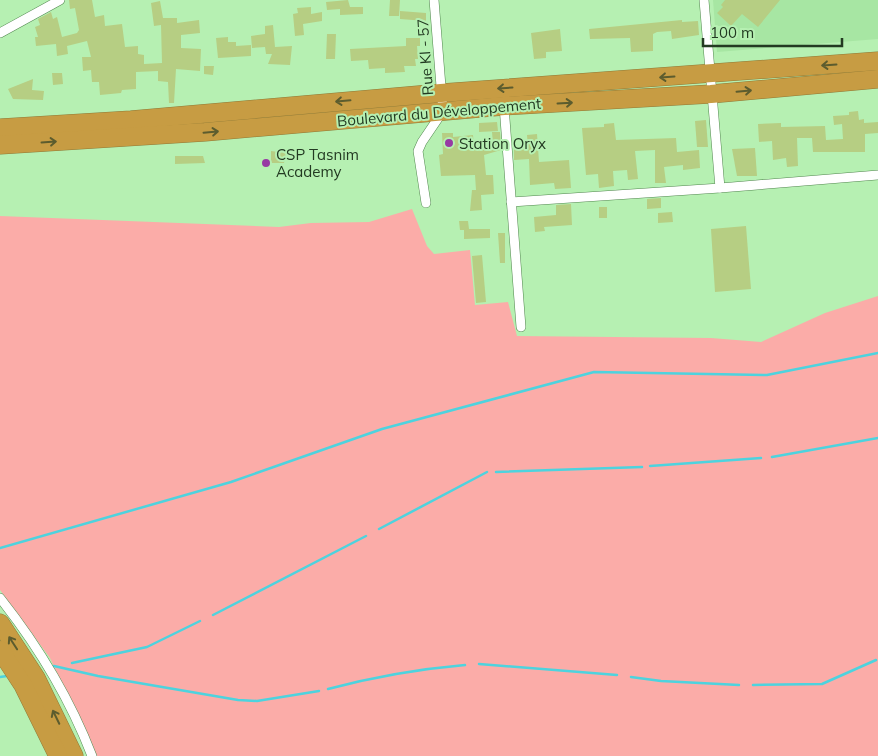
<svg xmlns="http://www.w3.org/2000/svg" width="878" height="756" viewBox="0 0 878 756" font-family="Mulish,sans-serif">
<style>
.built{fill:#a7e6a3}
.green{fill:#fbaca8}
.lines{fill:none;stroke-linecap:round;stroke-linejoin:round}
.stream{stroke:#4dd3de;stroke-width:2.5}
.building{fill:#b6ce83}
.street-casing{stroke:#51874e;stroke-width:10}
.highway-casing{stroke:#8e7a37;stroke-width:19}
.street{stroke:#fff;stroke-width:9}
.highway{stroke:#c79c43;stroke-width:18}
.oneway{stroke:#5c5c2e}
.poi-dot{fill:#973aa3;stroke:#b6f0b2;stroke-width:2}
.labels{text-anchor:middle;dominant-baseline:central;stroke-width:4;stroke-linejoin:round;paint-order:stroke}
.street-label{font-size:15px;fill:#233a22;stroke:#b6f0b2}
.poi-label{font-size:15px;fill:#233a22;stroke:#b6f0b2;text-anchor:start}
</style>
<rect width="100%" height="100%" fill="#b6f0b2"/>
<path class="built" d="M713,0h165v39l-161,13z"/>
<path class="green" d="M412,209l15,37 7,8 36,-4 5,55 33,-3 9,34 194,2 50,4 64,-29 53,-17v460h-782l-46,-98 -50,-68v-374l279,11 32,-4 58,-1z"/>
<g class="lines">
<g class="stream">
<path d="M772,457l106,-19"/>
<path d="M650,466l111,-8"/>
<path d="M496,472l146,-5"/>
<path d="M379,529l108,-57"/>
<path d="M0,548l231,-66 151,-53 212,-57 173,3 111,-22"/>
<path d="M213,615l153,-79"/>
<path d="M72,663l75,-16 53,-26"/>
<path d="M479,664l138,11"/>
<path d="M54,666l44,10 140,24 19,1 62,-10"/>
<path d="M0,677l7,-1"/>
<path d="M631,677l30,4 78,4"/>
<path d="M753,685l69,-1 54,-24"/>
<path d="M328,689c45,-12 91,-20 137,-24"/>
</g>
</g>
<g class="building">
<path d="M69,0h23l3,17 9,-2 1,11 17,-2 3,23 13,-1v8l6,1v9l18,-1 -1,-38 -7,1 -3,-23 9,-2 3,17h14v5l22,-3 1,13 -19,2v13l20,1 -1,22 -24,-2 -2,34h-5l-1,-21 -10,-1v-10l-22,1v17l-14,1 -1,3 -21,2 -1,-13h-7l-1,-12 -8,1 -1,-14h9l-4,-16 -20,5 1,8 -11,2 -1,-12 -20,2 -1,-9h3l-3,-10 5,-2 -2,-6 13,-7 2,7 4,-2 5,20 15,-4 2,-3 -4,-22 -5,1z"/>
<path d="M348,0l2,7h13v7l-23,1v-6l-13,1 -1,-8z"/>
<path d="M390,0h10l-1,16h-10z"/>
<path d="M725,0h55l-22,27 -16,-13 -11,12 -14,-13 6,-6 -2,-2z"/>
<path d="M311,7v7l11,-2v9l-19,3 1,11 -9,1 -2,-22 5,-1 -1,-5z"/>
<path d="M400,11l26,2v8l-26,-2z"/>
<path d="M682,20v2l16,-1 1,14 -27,4 -1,-8 -14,1 -4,2v17l-22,1 -1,-14 -40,1 -1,-10z"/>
<path d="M273,25l2,22 17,-1 -2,19 -22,-1 4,-10h-6l-1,-7 -13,1 -1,-12 14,-2v-8z"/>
<path d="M560,29l2,22 -16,1v6l-12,1 -3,-26z"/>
<path d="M327,34h9l-1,25h-9z"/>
<path d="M228,37v5h8v4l15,-1v11l-33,2 -2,-20z"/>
<path d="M406,38h14v8h-3l1,13h-3l1,7h-12l1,6 -20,1v-5l-16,1 -1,-9 -17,1 -1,-12 56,-3z"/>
<path d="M204,66h10l-1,9 -9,-1z"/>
<path d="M52,73h10l1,11 -10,1z"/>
<path d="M33,79l-1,11 12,1 -1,9 -30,-1 -5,-10z"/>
<path d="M858,111l1,9 5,-1v4l14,-1v11l-13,1v18h-52l-1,-14h-15l1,28 -11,1 -1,-9 -13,2 -1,-19 -13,1 -1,-18 23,-1v4l44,-1 1,14 17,-1 -1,-15 -8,1 -1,-9 16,-1v-3z"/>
<path d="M706,120l2,27h-11l-2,-26z"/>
<path d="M497,122l1,9 -19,1v-9z"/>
<path d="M614,123l2,17 60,-2 1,14 22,-2 1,18 -17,2v-5l-19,2 2,16h-11v-33l-20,1 3,28 -10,1 -1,-10 -14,1 1,15 -15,2 -1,-14 -12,1 -4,-47 22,-1v-3z"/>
<path d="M492,132h8l1,18 -17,5 2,20h7l1,19 -13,1 1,15 -12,1 2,-21h4l-1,-15 -34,1 -2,-21 4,-1 -1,-21h11v4l20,-2 1,14 19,-5z"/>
<path d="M537,134l2,28 30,-2 2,28 -16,1 -1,-6 -24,2 -1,-26 -15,1v-11l14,-1 -1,-13z"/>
<path d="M755,148l2,28h-20l-5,-27z"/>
<path d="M271,151l15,2 -2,10h-13z"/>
<path d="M175,156h28l2,7 -30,1z"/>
<path d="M661,198v10l-14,1v-10z"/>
<path d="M571,204l1,21 -28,2 1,4 -10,1 -1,-15 22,-2v-10z"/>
<rect x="599" y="207" width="8" height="11"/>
<path d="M672,212l1,10 -15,1v-10z"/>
<path d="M459,221h9l1,8h21v9l-26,1v-9h-4z"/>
<path d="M746,226l5,63 -36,3 -4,-63z"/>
<path d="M498,233h7v30h-5z"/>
<path d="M482,255l4,47 -10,1 -4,-47z"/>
</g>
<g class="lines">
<g class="street-casing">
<g id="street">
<path d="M704,0l16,188"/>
<path d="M0,33l60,-33"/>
<path d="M504,106l17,221"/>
<path d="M511,202l209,-14 158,-13"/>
<path d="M426,203l-8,-52 4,-9 21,-31 -9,-111"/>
<path d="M0,598c38,48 70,101 92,158"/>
</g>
</g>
<g class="highway-casing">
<g id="highway">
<path d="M0,128l131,-8 310,-27 437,-32"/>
<path d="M0,145l205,-13 299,-26 207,-12 167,-15"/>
<path d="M0,623l36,55 38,78"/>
<path d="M0,650l23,35 35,71"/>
</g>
</g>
<use href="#street" class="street"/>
<use href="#highway" class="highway"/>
</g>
<defs><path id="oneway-shaft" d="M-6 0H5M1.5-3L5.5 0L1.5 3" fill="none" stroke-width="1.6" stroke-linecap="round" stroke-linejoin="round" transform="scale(1.25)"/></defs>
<g class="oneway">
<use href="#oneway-shaft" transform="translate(829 65) rotate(176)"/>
<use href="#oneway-shaft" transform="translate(667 77) rotate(176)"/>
<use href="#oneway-shaft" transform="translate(505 88) rotate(176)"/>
<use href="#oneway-shaft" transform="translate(744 91) rotate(-5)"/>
<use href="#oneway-shaft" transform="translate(343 101) rotate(175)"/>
<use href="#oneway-shaft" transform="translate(565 103) rotate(-3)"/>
<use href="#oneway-shaft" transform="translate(211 132) rotate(-5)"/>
<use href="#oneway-shaft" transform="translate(49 142) rotate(-4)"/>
<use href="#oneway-shaft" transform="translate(13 643) rotate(-123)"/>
<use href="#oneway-shaft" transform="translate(56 717) rotate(-116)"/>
</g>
<g class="poi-dot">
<circle cx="449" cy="143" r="5"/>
<circle cx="266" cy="163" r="5"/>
</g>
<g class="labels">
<g class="street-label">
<text transform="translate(425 57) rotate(-94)">Rue KI - 57</text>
<text transform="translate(439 112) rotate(-5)">Boulevard du Développement</text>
</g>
<g class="poi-label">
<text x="459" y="143">Station Oryx</text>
<text x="276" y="154">CSP Tasnim<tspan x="276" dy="17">Academy</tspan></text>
</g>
</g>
<path d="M703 38v8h139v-8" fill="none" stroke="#233a22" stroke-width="2.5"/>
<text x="710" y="38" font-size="15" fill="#233a22" stroke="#b6f0b2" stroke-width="4" paint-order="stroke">100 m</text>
</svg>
